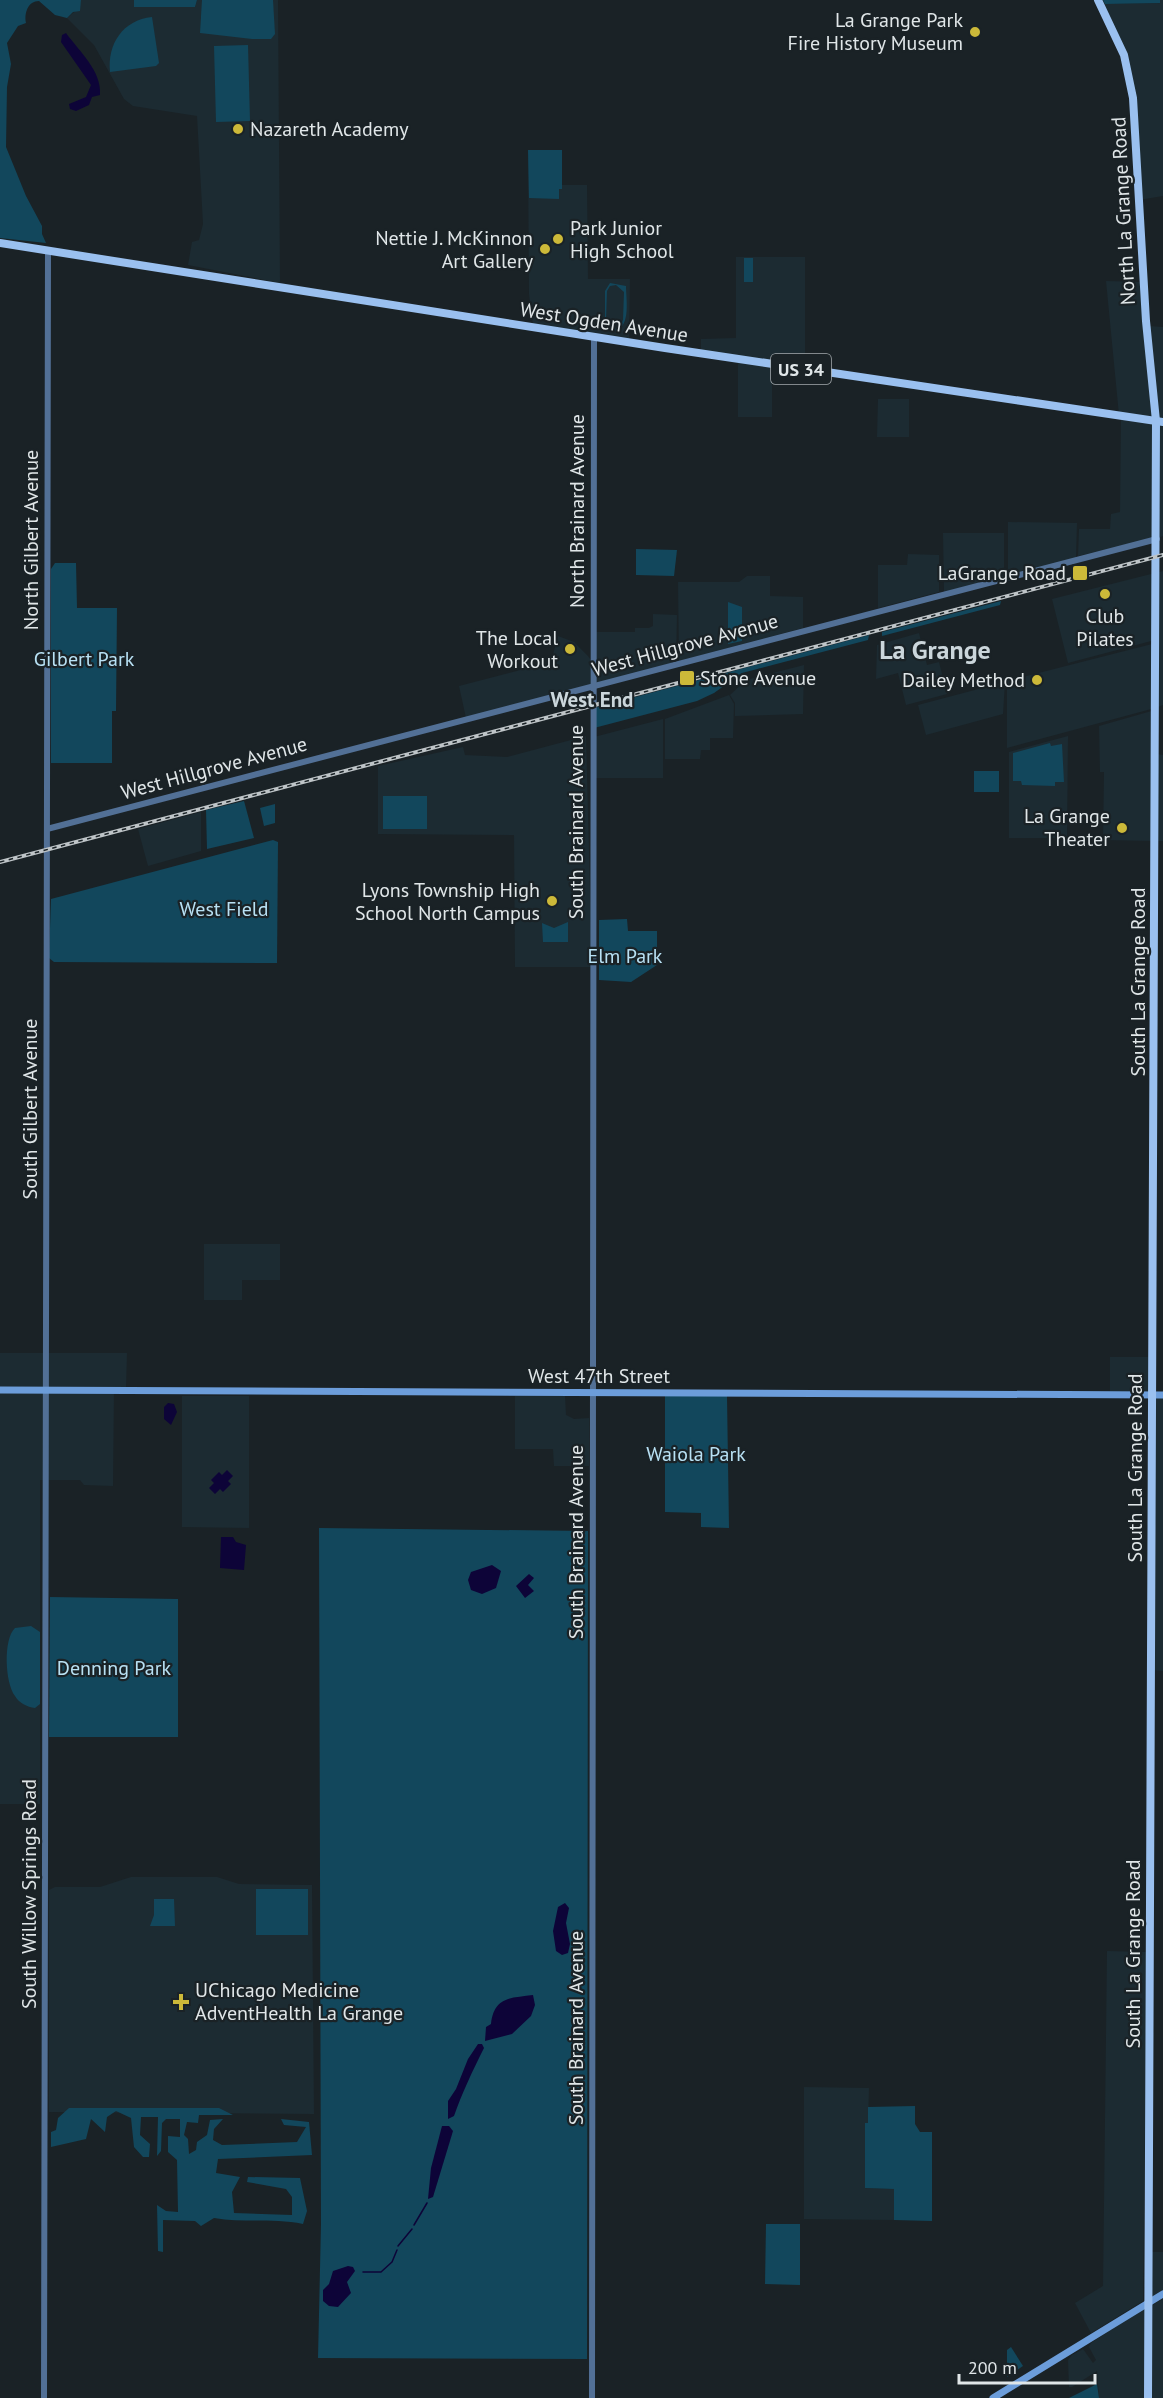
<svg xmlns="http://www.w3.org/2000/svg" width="1163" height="2398" viewBox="0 0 1163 2398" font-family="'PT Sans',sans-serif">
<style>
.built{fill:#1c2b32}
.green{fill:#12475c;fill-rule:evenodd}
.water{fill:#0d0438}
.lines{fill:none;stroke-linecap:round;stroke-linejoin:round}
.stream{stroke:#0d0438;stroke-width:1.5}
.tertiary{stroke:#527096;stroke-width:6}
.secondary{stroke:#6c9dda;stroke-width:7}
.primary{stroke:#9ac0ef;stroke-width:8}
.rail-casing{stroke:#bec4c7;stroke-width:4}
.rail{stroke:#1a2226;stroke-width:1.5;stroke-dasharray:4.5;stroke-linecap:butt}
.poi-dot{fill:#ccb939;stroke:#1a2226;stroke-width:2}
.labels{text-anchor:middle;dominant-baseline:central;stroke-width:4.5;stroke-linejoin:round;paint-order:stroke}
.shield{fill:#1a2226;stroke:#a5abae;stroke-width:1.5}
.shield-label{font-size:18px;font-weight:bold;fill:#e0e6e8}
.poi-label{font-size:20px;fill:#e0e6e8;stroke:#1a2226;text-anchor:end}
.street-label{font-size:20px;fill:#e0e6e8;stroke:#1a2226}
.park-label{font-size:20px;fill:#b8e1f4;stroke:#1a2226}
.neighbourhood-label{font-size:21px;font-weight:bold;fill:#cbd6db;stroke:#1a2226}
.district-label{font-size:26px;font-weight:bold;fill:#cbd6db;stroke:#1a2226}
</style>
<rect width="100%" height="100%" fill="#1a2226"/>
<g class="built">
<path d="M81,0h53v7h61l2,-7h81l2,283 -92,-18 4,-23 7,-2 4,-16 -6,-108 -64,-10 -9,-7 -30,-54 -27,-27 12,-10z"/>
<path d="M1160,0h3v196l-24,4 -9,-128 -29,-68 59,-1z"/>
<path d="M528,150h34v35h25l1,94h42l-1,62 -96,-16 -4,-31z"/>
<path d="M736,257h69v111l-104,-15v-14l35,-1z"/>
<path d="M1106,281l36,1 13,138 -36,-5z"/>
<path d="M1149,326l14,1v94l-5,-1z"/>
<path d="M738,362l34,4v51h-34z"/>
<path d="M878,399h31v38h-32z"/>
<path d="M1121,417l35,6v115l-78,18 1,-27h31l1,-15 9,-2z"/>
<path d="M1158,423l5,1v112l-5,2z"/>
<path d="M1008,522l69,1 -1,35 -68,18z"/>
<path d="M943,533h61v43l-60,16z"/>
<path d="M908,554l31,1v37l-61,16v-43h29z"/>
<path d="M1163,571v134l-5,2 1,-135z"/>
<path d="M1155,573v67l-87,23 -16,-64z"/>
<path d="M747,576h23v20l33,1v31l-124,33 -1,-79h61z"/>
<path d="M653,614l24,1 -1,47 -81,22 -1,-52h41v-4h14l4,-2z"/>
<path d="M919,633l8,32 12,-3 8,32 -41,11 -8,-32 -22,6 1,-34z"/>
<path d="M558,636l16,6 14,14 5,7v22l-127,33 -7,-32 92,-24z"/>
<path d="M1152,644l3,64 -148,40v-67z"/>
<path d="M804,665l-1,49 -68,2v-13l-5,-8 16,-15z"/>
<path d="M1005,682l-2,32 -77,21 -8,-30z"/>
<path d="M729,695l5,9 -1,34h-23v12h-9l-1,9h-35v-40z"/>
<path d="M1155,710v131l-52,-1 1,-68h-4l-1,-46z"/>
<path d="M663,719v59h-69v-41z"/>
<path d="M586,736l6,231h-77l-1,-132 -136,-1v-68l85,-19 2,8 42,2z"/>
<path d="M1068,736l-1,102h-58v-86z"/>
<path d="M1157,754l6,1v86h-6z"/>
<path d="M201,812v39l-53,15 -10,-37z"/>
<path d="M204,1244h76v36h-38v20h-38z"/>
<path d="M0,1353h127l-1,36h-12l-1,97 -29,-1 -4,-5h-40v324h-40z"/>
<rect x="1110" y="1357" width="42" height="37"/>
<path d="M182,1396h67v132l-67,-1z"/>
<path d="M515,1396h50l1,19 8,4 15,-1v48h-35l-1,-17h-38z"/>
<path d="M1154,1396h9v275l-11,-1z"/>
<path d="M131,1877h86l22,7 73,1 2,229 -265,-2v-222l6,-3h45z"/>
<path d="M1107,1951l40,1 -4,349 -52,32 -16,-30 28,-17z"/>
<path d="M804,2087l65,1 -1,35 -3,1v64l29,1v31l-90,-1z"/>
<path d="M1149,2252h14v40l-14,9z"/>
<path d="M1163,2299v99h-12l1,-93z"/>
<path d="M1147,2306l1,92h-49l-2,-27 -25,16h-3l-1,-27 4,-5 11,-6 10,14 3,-3 -7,-13 2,-4z"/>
</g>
<g class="green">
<path d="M0,0h81l-1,11 -7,1 -6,6 -12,-3 -16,-14c-11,0 -15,12 -13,22l-8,3 -11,17 4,21 -4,23 -1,60 20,49 16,30v8l4,9 -46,-5z"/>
<path d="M134,0h63l-2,7h-61z"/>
<path d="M202,0h71l2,34 -4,5h-19l-52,-6z"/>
<path d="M1103,0h57v3l-55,1z"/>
<path d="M152,17l7,46 -3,3 -46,6c-3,-28 13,-52 42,-55z"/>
<path d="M248,45l2,76 -34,1 -2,-76z"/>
<path d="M528,150h34v39h-3v10l-30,-1z"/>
<rect x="744" y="258" width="9" height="24"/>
<path d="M610,283l16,3c0,13 5,39 -10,45l-11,-4v-36zM616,285l8,7 -1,28 -3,7 -7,2 -7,-8 1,-30 3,-5z"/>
<path d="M636,549l41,1 -3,26 -38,-1z"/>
<path d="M55,563h21l1,45h40l-1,103h-4v52h-61v-194z"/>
<path d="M1001,601l-1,4 -118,31v-4z"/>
<path d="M728,602l14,5v34l-14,3z"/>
<path d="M869,635l-1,5 -126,33 -28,20 -17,8 -103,27v-20z"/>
<path d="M1050,743l1,3 11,-2 2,38h-9v4l-33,-1 -1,-4h-8v-28z"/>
<rect x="974" y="771" width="25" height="21"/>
<rect x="383" y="796" width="44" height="33"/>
<path d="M244,801l10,37 -47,11 -1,-39z"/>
<path d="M275,804v19l-11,3 -4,-18z"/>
<path d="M273,840l5,2 -1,121 -223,-1 -5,-4 2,-59z"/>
<path d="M627,919l1,12h29v34l-26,17 -32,-2v-60z"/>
<path d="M568,922v20h-25l-1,-19 12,5z"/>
<path d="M665,1396h62l2,132 -28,-1v-14l-36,-1z"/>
<path d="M319,1528l269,3 -1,828 -269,-1 3,-134z"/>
<path d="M50,1597l128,2v138h-129z"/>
<path d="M31,1626l9,6v72l-5,4c-8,-1 -16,-5 -20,-12 -10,-13 -12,-57 0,-68z"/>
<rect x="256" y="1889" width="52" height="46"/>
<path d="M154,1899h20l1,27h-25l4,-11z"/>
<path d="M915,2106v18l5,8h12v89l-38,-1v-31l-29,-1v-65h3v-16z"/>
<path d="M69,2108h150l14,7h-34l-1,8 -11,-1 -3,13 4,4 1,15 7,-4 1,-8 10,-7 3,-15 13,-1 -9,10 -1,11 9,5 75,-3 9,-15 -22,-2 -3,-6 28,3 3,33 -94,4 -2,14 24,4 -8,15 2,21 58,2v-18l-6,-8 -39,-7 1,-5 52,1 7,33 -4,13c-29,-6 -59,-1 -89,-6l-13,8 -6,-5 -32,-1v32l-5,-1 -1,-46 9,6 12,1 -1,-52 -9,-8v-16l12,1v-18h-14l-4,4 -1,28 -4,5 1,-39h-17l-1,18 10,9 -1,13h-6l-9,-10 -3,-29 -15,-7 -9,6 -2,15 -14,-13 -5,20 -35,8v-15l5,-2 2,-12z"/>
<path d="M766,2224h34v61l-35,-1z"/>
<path d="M1011,2347l12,19 -16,11v-27z"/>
<path d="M1097,2384l2,14h-30z"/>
</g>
<g class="water">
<path d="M66,33c13,18 36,38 34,62l-8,2 -3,8 -13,6 -6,-2 -1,-5 17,-7 5,-12 -30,-43 1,-7z"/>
<path d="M168,1403l6,1 3,8 -6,13 -7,-6v-12z"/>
<path d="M227,1470l6,6 -5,5 3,3 -8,8 -3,-3 -5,5 -6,-6 5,-5 -3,-3 8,-8 3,3z"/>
<path d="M221,1537h12l3,5 10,3 -2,25 -24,-2z"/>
<path d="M492,1565l9,6 -5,17 -14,6 -11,-4 -3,-10 3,-8z"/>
<path d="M529,1574l5,4 -6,7 6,6 -9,7 -9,-12z"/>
<path d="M565,1903l4,5 -3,15 4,21 -2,9 -6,2 -6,-4 -3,-20 5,-24z"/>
<path d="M533,1995l2,10 -4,11 -19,18 -27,7 1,-14 5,-3c3,-28 21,-26 42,-29z"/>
<path d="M478,2044h4l2,4c-11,22 -22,45 -30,68l-6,3v-18l8,-12 12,-30z"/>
<path d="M442,2126h7l4,5 -20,66 -5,2 3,-31z"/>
<path d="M348,2266l5,1 2,4 -8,11 4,11 -13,14 -9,-1 -6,-5v-11l6,-6 4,-13z"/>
</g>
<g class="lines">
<g class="stream">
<path d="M414,2225l13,-22"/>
<path d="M398,2246l14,-17"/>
<path d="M363,2272h18l11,-10 5,-12"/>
</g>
<g class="tertiary">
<path d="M47,829l1110,-290"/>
<path d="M44,2398l4,-2147"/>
<path d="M592,2398l2,-2060"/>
</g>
<g class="secondary">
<path d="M0,1390l1163,5"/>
<path d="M993,2398l170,-104"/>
</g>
<g class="primary">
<path d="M1098,0l26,55 9,43 13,223 10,100 -8,1977"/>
<path d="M0,243l665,105 498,74"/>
</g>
<g class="rail-casing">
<path id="rail" d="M0,862l1163,-307"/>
</g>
<use href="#rail" class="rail"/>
</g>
<g class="poi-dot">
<circle cx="975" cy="32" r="6"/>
<circle cx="238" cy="129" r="6"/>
<circle cx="558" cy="239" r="6"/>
<circle cx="545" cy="249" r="6"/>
<rect x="1072" y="565" width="16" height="16" rx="3"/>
<circle cx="1105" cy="594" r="6"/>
<circle cx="570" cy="649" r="6"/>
<rect x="679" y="670" width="16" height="16" rx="3"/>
<circle cx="1037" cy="680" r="6"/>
<circle cx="1122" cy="828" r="6"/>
<circle cx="552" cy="901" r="6"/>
<path d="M178 1993h6v6h6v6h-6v6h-6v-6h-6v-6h6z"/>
</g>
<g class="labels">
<rect class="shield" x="771" y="354" width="60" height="30" rx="4.5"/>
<g class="shield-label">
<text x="801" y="369">US 34</text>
</g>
<g class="poi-label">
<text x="963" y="20">La Grange Park<tspan x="963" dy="23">Fire History Museum</tspan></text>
<text x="250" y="129" text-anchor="start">Nazareth Academy</text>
<text x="570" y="228" text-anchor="start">Park Junior<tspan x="570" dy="23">High School</tspan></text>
<text x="533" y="238">Nettie J. McKinnon<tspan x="533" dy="23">Art Gallery</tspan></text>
<text x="1066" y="573">LaGrange Road</text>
<text x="1105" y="616" text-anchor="middle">Club<tspan x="1105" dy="23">Pilates</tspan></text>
<text x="558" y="638">The Local<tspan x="558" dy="23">Workout</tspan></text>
<text x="700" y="678" text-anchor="start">Stone Avenue</text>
<text x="1025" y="680">Dailey Method</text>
<text x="1110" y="816">La Grange<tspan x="1110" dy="23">Theater</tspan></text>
<text x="540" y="890">Lyons Township High<tspan x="540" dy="23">School North Campus</tspan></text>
<text x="195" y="1990" text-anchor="start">UChicago Medicine<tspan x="195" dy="23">AdventHealth La Grange</tspan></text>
</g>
<g class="street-label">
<text transform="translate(1123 211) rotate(-93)">North La Grange Road</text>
<text transform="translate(604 322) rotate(9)">West Ogden Avenue</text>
<text transform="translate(577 511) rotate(-90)">North Brainard Avenue</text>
<text transform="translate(31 540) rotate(-90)">North Gilbert Avenue</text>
<text transform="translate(685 645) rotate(-15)">West Hillgrove Avenue</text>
<text transform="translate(214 768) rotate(-15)">West Hillgrove Avenue</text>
<text transform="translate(576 822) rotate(-90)">South Brainard Avenue</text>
<text transform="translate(1138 982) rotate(-90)">South La Grange Road</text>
<text transform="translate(30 1109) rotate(-90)">South Gilbert Avenue</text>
<text x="599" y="1376">West 47th Street</text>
<text transform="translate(1135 1468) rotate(-90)">South La Grange Road</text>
<text transform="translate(576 1542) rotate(-90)">South Brainard Avenue</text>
<text transform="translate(29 1894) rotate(-90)">South Willow Springs Road</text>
<text transform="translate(1133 1954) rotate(-90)">South La Grange Road</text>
<text transform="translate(576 2028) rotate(-90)">South Brainard Avenue</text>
</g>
<g class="park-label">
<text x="84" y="659">Gilbert Park</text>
<text x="224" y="909">West Field</text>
<text x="625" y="956">Elm Park</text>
<text x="696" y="1454">Waiola Park</text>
<text x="114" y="1668">Denning Park</text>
</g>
<g class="neighbourhood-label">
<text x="592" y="699">West End</text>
</g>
<g class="district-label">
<text x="935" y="649">La Grange</text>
</g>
</g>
<path d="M959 2374v9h136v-9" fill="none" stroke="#e0e6e8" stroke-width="3"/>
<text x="968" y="2374" font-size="18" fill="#e0e6e8" stroke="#1a2226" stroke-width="4.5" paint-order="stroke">200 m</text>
</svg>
